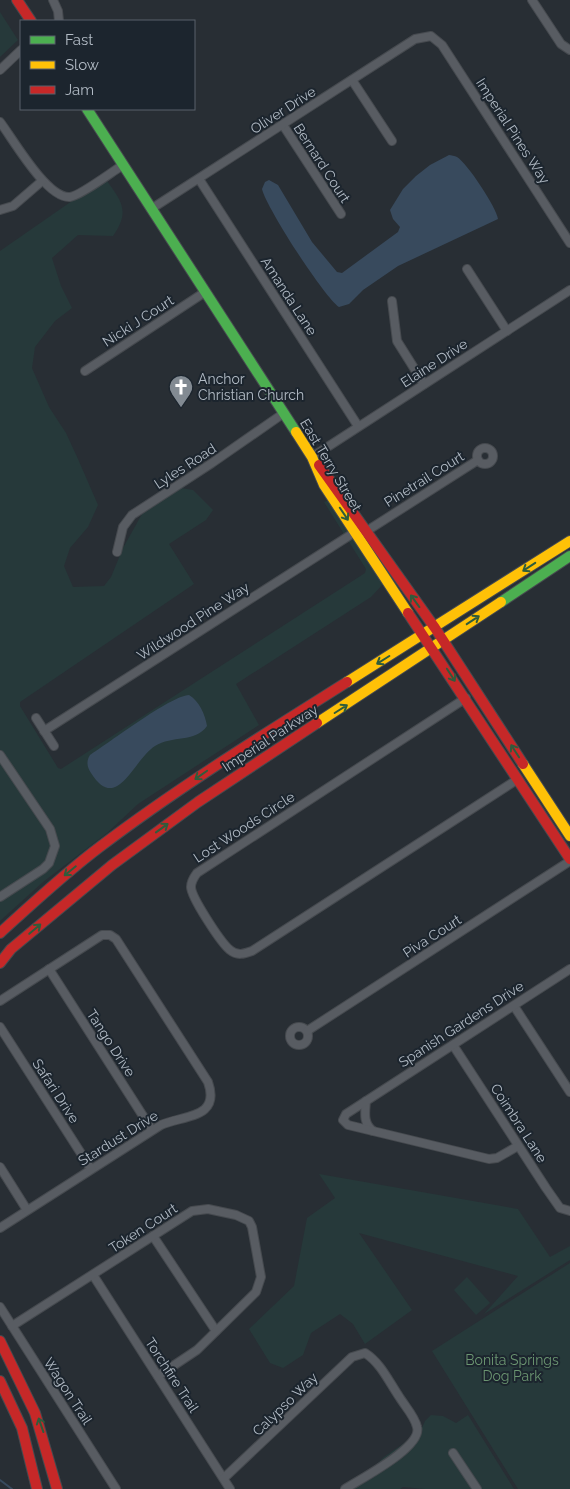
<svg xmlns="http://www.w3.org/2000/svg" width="570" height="1489" viewBox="0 0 570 1489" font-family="Raleway,sans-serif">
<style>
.green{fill:#26393a}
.water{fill:#384a5d}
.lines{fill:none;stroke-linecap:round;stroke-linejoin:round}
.stream{stroke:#384a5d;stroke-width:2}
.street-casing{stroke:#464a4f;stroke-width:10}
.fast-casing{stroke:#464a4f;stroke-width:12}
.slow-casing{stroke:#464a4f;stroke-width:12}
.jam-casing{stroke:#464a4f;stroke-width:12}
.street{stroke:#585c62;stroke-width:8}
.fast{stroke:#4caf50;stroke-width:10}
.slow{stroke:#ffc107;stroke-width:10}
.jam{stroke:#c62828;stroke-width:10}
.oneway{stroke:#2f5c3c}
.labels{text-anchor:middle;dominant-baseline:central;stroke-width:4;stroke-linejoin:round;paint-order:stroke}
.street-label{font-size:14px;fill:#b2bbc5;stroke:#1c252e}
.poi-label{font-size:14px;fill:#b2bbc5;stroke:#1c252e;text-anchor:start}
.park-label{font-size:14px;fill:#6b9571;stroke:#1c252e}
</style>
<rect width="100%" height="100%" fill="#282e34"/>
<g class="green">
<path d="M0,12l18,28 -18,17z"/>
<path d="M105,178c16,23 26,32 8,58l-35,-1 -26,23 9,28 11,22 -17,13 -20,26 -3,21 17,39 17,26 12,26 20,46 -10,22 -18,21 -6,18 9,21 31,-1 7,-9 12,-29 19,-34 20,-18 19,-8 12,2 20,20 -7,10 -37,24 25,40 -174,118v4l38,62 3,1 304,-196 1,-4 -42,-67 5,-2 56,82 -14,15 -135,87 23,41 -121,79 -31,29 -64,49 -43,39v-670z"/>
<path d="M319,1174l199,35 32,48 20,-11v14l-86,54 34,-38 -159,-43 53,77 -47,34 -12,-20 -13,-10 -29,19 -8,22 -20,13 -13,-5 -21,-34 45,-43 13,-68 28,-20z"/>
<path d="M570,1263v226h-52l-86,-138z"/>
<path d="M467,1277l23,26 -14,12 -22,-25z"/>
<path d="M431,1415l12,1 13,7 12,-8 46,74h-89l-22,-2 -3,2h-45v-3l29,-29 36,-25 5,-11z"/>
</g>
<g class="water">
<path d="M449,155c2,0 6,1 8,2 10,6 40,51 41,62l-100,47 -35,24 -14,14 -10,3c-15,-10 -73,-100 -77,-118l3,-7 4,-2 9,5 34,57 25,30 5,1 56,-41 2,-5 -7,-8 -3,-9 13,-21 13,-13 14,-11z"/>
<path d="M189,695c10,6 16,19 18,31 -12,17 -35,9 -52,20 -22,14 -38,68 -64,27 -4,-6 -5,-12 -1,-18 19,-12 80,-59 99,-60z"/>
</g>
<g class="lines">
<path class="stream" d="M0,1480l12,9"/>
<g class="street-casing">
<g id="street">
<path d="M53,0l5,11 1,10"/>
<path d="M532,0l29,44 9,6"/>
<path d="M0,70l21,-20"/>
<path d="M352,80l40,61"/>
<path d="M0,122c13,17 47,77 70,75 10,-1 43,-26 53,-32"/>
<path d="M283,125l58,89"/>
<path d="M199,179l159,247"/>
<path d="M151,209l264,-170 16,-3 11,9 128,198"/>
<path d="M0,210l13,-4 29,-25"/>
<path d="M467,269l40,62"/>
<path d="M392,301l5,40 27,43"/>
<path d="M85,371l120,-79"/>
<circle cx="485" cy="456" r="8"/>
<path d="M312,457l258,-167"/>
<path d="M362,534l116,-74"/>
<path d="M117,552l6,-25 9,-12 80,-52 72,-50"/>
<path d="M466,698l-269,175c-3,4 -6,8 -6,14 0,10 30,56 39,63 7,6 14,4 22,1l266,-172"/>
<path d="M36,718l18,28"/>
<path d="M44,731l311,-199"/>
<path d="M0,755l50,74 5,17 -6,17 -6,6 -43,28"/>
<path d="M49,969l103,161"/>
<path d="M0,1001l102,-66h8l6,4 92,143c13,37 -25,33 -47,43l-161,103"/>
<path d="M514,1006l56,86"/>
<circle cx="299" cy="1036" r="9"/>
<path d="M0,1027l91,142"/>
<path d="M307,1031l263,-170"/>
<path d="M453,1045l93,143 14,20 10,3"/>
<path d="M366,1101c-1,12 -3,22 7,30"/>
<path d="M518,1146l-21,12 -8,1 -141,-34 -5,-5 3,-6 224,-145"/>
<path d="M0,1167l27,43"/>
<path d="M153,1236l63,95"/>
<path d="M93,1275l137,214"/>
<path d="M0,1307l116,182"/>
<path d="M12,1326l180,-115 16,-2 28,6 13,6 3,6 9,50 -5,15 -59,58 -39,26"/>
<path d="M453,1453l24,36"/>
<path d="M224,1478l128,-121 13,-4c16,10 24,29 35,45 5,8 15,19 17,29 6,20 -57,52 -72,62"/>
</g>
</g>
<g class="fast-casing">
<g id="fast">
<path d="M87,109l209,323"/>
<path d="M501,602l69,-46"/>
</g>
</g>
<g class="slow-casing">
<g id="slow">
<path d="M296,432l16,25 12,28 84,128"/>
<path d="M347,682l223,-141"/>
<path d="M317,723l184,-121"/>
<path d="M523,764l47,72"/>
</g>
</g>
<g class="jam-casing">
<g id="jam">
<path d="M17,0l14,21"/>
<path d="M319,465l116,163 88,136"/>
<path d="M408,613l162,246"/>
<path d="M0,933c33,-30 65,-60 101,-87 78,-59 162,-111 246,-164"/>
<path d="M0,963l11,-14 101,-84 86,-63 119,-79"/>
<path d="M0,1341l35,72 22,76"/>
<path d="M0,1381l22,47 15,61"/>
</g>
</g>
<use href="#street" class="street"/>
<use href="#fast" class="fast"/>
<use href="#slow" class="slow"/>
<use href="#jam" class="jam"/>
</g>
<defs><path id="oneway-shaft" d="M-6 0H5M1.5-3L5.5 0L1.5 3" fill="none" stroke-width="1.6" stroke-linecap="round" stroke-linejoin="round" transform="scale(1.25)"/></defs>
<g class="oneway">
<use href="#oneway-shaft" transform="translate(344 514) rotate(56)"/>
<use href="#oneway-shaft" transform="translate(529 567) rotate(147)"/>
<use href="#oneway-shaft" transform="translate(415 601) rotate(-126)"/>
<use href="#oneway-shaft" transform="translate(473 620) rotate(-33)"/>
<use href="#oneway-shaft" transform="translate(383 660) rotate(148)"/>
<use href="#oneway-shaft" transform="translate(451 675) rotate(57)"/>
<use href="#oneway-shaft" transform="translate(341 709) rotate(-32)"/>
<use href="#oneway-shaft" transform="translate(515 751) rotate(-123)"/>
<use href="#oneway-shaft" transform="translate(201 775) rotate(145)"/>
<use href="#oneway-shaft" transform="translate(162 828) rotate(-36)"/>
<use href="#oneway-shaft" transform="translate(70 871) rotate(141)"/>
<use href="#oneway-shaft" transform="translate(35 929) rotate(-40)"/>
<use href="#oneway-shaft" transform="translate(41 1425) rotate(-109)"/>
</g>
<defs>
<g id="church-pin" transform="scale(1.25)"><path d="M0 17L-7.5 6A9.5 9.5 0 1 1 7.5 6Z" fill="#828a92" stroke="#1c252e"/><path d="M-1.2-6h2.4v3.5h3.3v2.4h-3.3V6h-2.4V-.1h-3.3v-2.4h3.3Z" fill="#fff"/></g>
</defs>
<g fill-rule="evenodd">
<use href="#church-pin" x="181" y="387"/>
</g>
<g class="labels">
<g class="street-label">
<text transform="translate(283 110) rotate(-33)">Oliver Drive</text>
<text transform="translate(513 131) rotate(57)">Imperial Pines Way</text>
<text transform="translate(322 163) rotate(57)">Bernard Court</text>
<text transform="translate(289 296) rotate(57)">Amanda Lane</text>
<text transform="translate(138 321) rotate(-33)">Nicki J Court</text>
<text transform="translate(434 363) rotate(-33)">Elaine Drive</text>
<text transform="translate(331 465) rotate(59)">East Terry Street</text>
<text transform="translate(185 466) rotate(-33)">Lyles Road</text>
<text transform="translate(424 479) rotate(-32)">Pinetrail Court</text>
<text transform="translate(193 621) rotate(-33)">Wildwood Pine Way</text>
<text transform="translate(270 738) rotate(-33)">Imperial Parkway</text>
<text transform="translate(244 827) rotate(-33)">Lost Woods Circle</text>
<text transform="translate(432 936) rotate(-33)">Piva Court</text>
<text transform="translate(461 1024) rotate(-33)">Spanish Gardens Drive</text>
<text transform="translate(111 1043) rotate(57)">Tango Drive</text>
<text transform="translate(56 1091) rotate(57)">Safari Drive</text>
<text transform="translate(519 1123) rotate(57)">Coimbra Lane</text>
<text transform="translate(118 1138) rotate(-32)">Stardust Drive</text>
<text transform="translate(143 1228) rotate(-33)">Token Court</text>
<text transform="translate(172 1375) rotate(57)">Torchfire Trail</text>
<text transform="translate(68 1391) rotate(57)">Wagon Trail</text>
<text transform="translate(285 1404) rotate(-44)">Calypso Way</text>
</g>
<g class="poi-label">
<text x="198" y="379">Anchor<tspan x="198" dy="16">Christian Church</tspan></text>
</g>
<g class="park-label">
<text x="512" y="1360">Bonita Springs<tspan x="512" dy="16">Dog Park</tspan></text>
</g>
</g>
<rect x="20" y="20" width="175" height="90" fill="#1c252e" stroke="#58616a"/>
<rect x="30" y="36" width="25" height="8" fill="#4caf50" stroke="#58616a"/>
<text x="65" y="45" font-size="15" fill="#b2bbc5">Fast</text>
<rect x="30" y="61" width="25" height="8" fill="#ffc107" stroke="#58616a"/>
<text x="65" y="70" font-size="15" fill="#b2bbc5">Slow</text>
<rect x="30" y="86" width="25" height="8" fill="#c62828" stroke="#58616a"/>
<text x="65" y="95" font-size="15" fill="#b2bbc5">Jam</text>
</svg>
